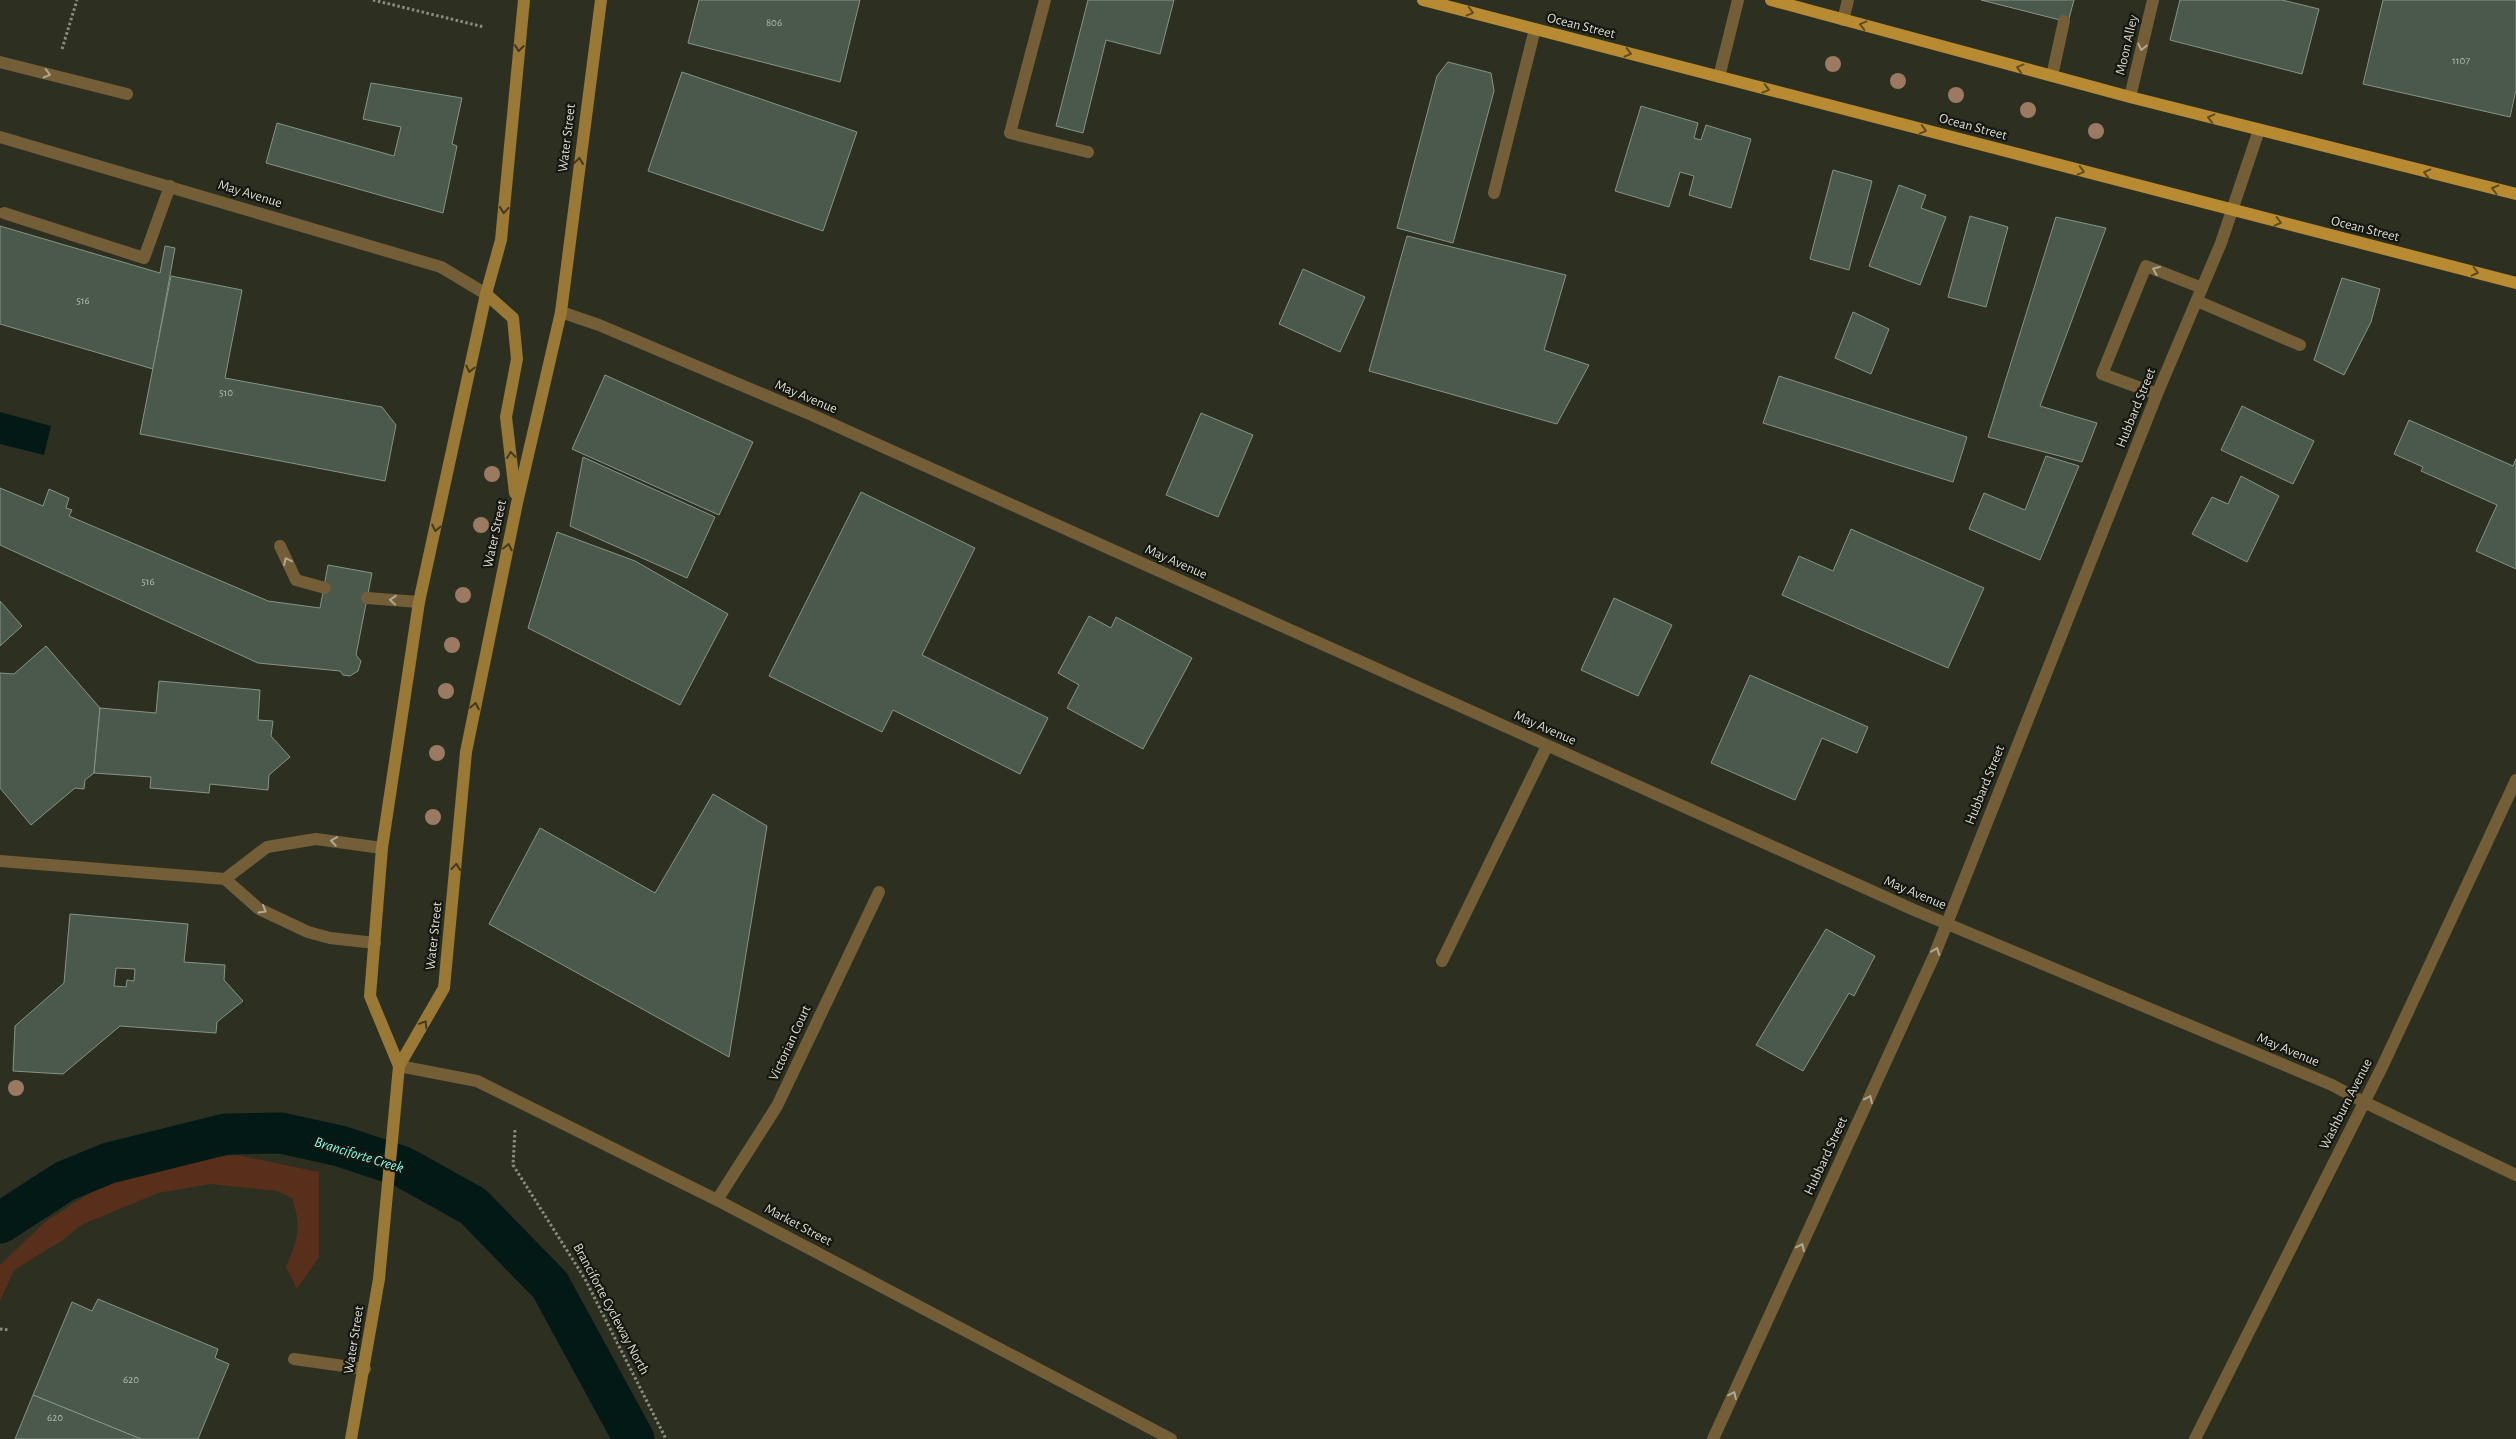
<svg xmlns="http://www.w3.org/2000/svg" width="2516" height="1439" viewBox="0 0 2516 1439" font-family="'Alegreya Sans',sans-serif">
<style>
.green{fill:#572f1b}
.water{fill:#021916}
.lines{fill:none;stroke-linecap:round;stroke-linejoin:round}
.canal{stroke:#021916;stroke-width:41}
.building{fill:#4a594c;stroke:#849486;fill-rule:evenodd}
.path{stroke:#8b8d81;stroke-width:3;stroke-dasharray:2.5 2.5;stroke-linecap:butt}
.service{stroke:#735e37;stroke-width:12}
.minor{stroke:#735e37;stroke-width:12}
.tertiary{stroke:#735e37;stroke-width:12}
.secondary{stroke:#9a7836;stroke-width:12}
.primary{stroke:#b88b32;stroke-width:12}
.tree{fill:#9c7a61}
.oneway{stroke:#5f4b1f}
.oneway2{stroke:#b0a893}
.oneway3{stroke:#44391d}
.labels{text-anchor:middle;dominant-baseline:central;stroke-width:4.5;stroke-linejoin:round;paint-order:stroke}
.number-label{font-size:11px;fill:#b4baaf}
.street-label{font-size:14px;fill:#d8dad0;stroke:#161710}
.water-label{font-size:15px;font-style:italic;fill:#86f8e7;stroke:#161710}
</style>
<rect width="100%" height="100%" fill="#2d3020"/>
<path class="green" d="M237,1155l82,17v85l-22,32 -11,-22c12,-28 16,-40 6,-69l-15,-7 -67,-7 -52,9 -77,32 -18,15 -49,30 -14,31v-36l46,-44 86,-55z"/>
<path class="water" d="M0,412l51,14 -7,29 -44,-11z"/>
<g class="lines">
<path class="canal" d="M0,1223l65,-42 44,-18 117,-29 55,-1 59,13 63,21 70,39 77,79 84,154"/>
</g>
<g class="building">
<path d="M699,0h161l-20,82 -152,-39z"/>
<path d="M1088,0h86l-14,54 -54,-14 -23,93 -27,-7z"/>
<path d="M1981,0h93l-6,22z"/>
<path d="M2180,0h102l37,9 -17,65 -132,-34z"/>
<path d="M2383,0h133v90l-6,27 -147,-33z"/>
<path d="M1448,62l43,11 3,18 -41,152 -56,-15 40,-152z"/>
<path d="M682,72l175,60 -34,99 -175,-60z"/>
<path d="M371,83l91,15 -10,46 5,2 -14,67 -177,-50 11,-40 117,33 7,-29 -38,-8z"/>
<path d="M1641,106l57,17 -4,15 7,2 5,-15 45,14 -20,69 -42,-13 5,-19 -14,-4 -11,35 -54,-16z"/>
<path d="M1833,170l39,11 -23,89 -39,-11z"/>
<path d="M1899,185l27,10 -5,13 25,9 -26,68 -51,-19z"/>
<path d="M1970,216l38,11 -22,80 -38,-10z"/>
<path d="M2056,217l50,11 -66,178 57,17 -15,39 -94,-25z"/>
<path d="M0,226l160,47 5,-27 10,2 -22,121 -153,-45z"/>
<path d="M1407,236l159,39 -22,75 45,15 -32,59 -188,-53z"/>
<path d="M1303,269l62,28 -25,55 -61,-28z"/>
<path d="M171,276l71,14 -17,88 157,29 14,18 -11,56 -245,-47z"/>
<path d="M2342,278l38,11 -9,33 -27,53 -30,-15z"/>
<path d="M1853,312l36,17 -18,45 -36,-16z"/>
<path d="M605,375l148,67 -34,73 -147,-66z"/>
<path d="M1779,376l188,61 -14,45 -190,-59z"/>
<path d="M2242,406l72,35 -21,43 -72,-34z"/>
<path d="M1201,413l52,22 -35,82 -52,-22z"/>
<path d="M2409,420l104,46 3,-7v110l-40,-18 21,-46 -76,-34 2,-4 -29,-13z"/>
<path d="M2046,456l33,10 -39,94 -71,-31 15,-36 41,17z"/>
<path d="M583,457l132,60 -28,61 -117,-52z"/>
<path d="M2241,476l38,20 -32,66 -55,-28 20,-37 16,7z"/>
<path d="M0,488l43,18 6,-17 20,9 -3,10 6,2 -3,6 199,85 52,7 8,-43 44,8 -16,82 5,6 -3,10 -8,5 -7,-1 -3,-4 -82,-8 -258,-118z"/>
<path d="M861,492l114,56 -53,107 126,63 -28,56 -127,-64 -11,22 -113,-56z"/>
<path d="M1851,529l133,59 -36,80 -166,-73 17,-39 34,15z"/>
<path d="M557,532l78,29 93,53 -48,91 -152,-77z"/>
<path d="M1614,598l58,27 -34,71 -57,-26z"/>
<path d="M0,601l22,25 -22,20z"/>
<path d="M1089,616l22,12 5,-11 76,41 -49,91 -76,-41 12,-23 -21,-12z"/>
<path d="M46,646l54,62 -6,65 -9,7 -1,9 -9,-1 -44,37 -31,-37v-115l14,1z"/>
<path d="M1750,675l118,52 -11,26 -35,-15 -27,62 -84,-37z"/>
<path d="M159,681l101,9 -2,30 15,1 -2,15 19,21 -21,18 -1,15 -58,-6 -1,9 -59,-5 1,-11 -57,-4 6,-65 56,5z"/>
<path d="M713,794l54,32 -38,231 -240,-133 51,-96 115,65z"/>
<path d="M70,914l118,10 -4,38 41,3 -1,15 19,21 -26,21 -1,11 -96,-7 -57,48 -50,-3 2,-45 49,-43zM116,968l19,1 -1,12 -7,-1 -1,7 -12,-1z"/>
<path d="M1826,929l49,27 -21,40 -5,-3 -46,78 -47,-26z"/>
<path d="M98,1299l120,50 -3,9 14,6 -31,75h-57l-108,-44 39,-93 20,9z"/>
<path d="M33,1395l108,44h-126z"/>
</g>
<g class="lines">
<g class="path">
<path d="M373,0l111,27"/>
<path d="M62,49l15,-49"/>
<path d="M515,1130l-2,35 72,114 81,160"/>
<path d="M0,1329l10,1"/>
</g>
<g class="service">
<path d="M1045,0l-35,133 78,19"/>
<path d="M1843,20l5,-20"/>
<path d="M0,62l127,32"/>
<path d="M2052,76l12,-55"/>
<path d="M1494,193l41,-164"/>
<path d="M4,213l140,45 26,-72"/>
<path d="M2197,301l103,44"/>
<path d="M2157,394l-55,-20 44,-108 56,22"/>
<path d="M280,546l16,34 29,8"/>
<path d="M367,598l52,4"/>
<path d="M0,861l225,18 34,30 49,23 22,6 45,5"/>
<path d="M225,879l42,-32 49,-8 66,9"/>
<path d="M1442,961l105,-215"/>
<path d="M294,1359l71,10"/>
</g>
<g class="minor">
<path d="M1719,77l19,-77"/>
<path d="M2130,97l23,-97"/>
<path d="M0,137l441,130 45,27"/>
<path d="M561,312l38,13 213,90 1102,495 418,175 32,17 152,73"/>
<path d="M717,1200l60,-94 102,-214"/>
<path d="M1713,1439l221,-483 223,-562 64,-151 38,-113"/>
<path d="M2195,1439l188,-374 133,-285"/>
</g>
<path class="tertiary" d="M399,1066l78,15 240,119 454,239"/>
<g class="secondary">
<path d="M486,294l27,24 4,41 -11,58 9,76"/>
<path d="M399,1066l-29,-70 12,-148 37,-246 67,-308 15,-54 23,-240"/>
<path d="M351,1439l28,-160 20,-213 45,-78 22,-236 51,-249 44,-191 40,-312"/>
</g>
<g class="primary">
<path d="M1423,0l1093,283"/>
<path d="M1771,0l359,97 386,97"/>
</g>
</g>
<g class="tree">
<circle cx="1833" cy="64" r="8"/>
<circle cx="1898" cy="81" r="8"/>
<circle cx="1956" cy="95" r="8"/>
<circle cx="2028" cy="110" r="8"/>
<circle cx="2096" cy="131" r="8"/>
<circle cx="492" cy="474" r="8"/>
<circle cx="481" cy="525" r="8"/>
<circle cx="463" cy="595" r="8"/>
<circle cx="452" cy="645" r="8"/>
<circle cx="446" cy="691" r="8"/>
<circle cx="437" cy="753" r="8"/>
<circle cx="433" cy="817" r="8"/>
<circle cx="16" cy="1088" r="8"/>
</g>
<defs><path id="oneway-chevron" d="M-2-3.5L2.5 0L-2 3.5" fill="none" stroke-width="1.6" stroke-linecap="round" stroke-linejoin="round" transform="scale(1.25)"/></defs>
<g class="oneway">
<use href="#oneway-chevron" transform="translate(1470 12) rotate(15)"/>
<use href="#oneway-chevron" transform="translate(1863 25) rotate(-165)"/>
<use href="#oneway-chevron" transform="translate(1628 53) rotate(14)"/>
<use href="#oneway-chevron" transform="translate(2020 68) rotate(-165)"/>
<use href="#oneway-chevron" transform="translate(1766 89) rotate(15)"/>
<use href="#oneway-chevron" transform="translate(2211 118) rotate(-166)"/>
<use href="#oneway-chevron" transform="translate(1923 130) rotate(15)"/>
<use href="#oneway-chevron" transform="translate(2081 171) rotate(15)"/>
<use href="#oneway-chevron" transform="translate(2427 173) rotate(-166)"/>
<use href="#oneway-chevron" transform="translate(2495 189) rotate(-166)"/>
<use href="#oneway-chevron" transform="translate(2278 222) rotate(14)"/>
<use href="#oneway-chevron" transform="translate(2475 272) rotate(14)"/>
</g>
<g class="oneway2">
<use href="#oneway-chevron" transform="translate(2142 47) rotate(103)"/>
<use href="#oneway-chevron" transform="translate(47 74) rotate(15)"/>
<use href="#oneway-chevron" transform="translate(2156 270) rotate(-158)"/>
<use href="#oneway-chevron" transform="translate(287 561) rotate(-115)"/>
<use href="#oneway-chevron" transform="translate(393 600) rotate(-175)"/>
<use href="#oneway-chevron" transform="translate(334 841) rotate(-171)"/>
<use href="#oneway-chevron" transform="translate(263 910) rotate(30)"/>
<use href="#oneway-chevron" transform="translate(1936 951) rotate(-69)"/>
<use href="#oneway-chevron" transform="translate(1869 1099) rotate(-65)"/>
<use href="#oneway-chevron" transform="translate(1801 1247) rotate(-65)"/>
<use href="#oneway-chevron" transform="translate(1733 1395) rotate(-65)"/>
</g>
<g class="oneway3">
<use href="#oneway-chevron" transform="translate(519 48) rotate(96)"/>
<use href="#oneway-chevron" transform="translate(579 161) rotate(-83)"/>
<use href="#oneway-chevron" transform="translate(504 210) rotate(95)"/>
<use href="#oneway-chevron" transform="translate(470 369) rotate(102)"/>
<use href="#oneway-chevron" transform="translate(511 455) rotate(-97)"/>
<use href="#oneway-chevron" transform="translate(436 528) rotate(102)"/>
<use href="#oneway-chevron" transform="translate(508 547) rotate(-78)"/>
<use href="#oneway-chevron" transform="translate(475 706) rotate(-79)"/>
<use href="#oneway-chevron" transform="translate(456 867) rotate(-85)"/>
<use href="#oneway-chevron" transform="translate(424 1024) rotate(-59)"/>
</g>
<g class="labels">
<g class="number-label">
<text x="774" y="22">806</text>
<text x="2461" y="60">1107</text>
<text x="83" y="300">516</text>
<text x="226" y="392">510</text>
<text x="148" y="581">516</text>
<text x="131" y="1379">620</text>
<text x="55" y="1417">620</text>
</g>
<g class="street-label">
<text transform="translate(1581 26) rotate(14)">Ocean Street</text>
<text transform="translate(2127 45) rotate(-77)">Moon Alley</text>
<text transform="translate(1973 127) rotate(15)">Ocean Street</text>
<text transform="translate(567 138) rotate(-83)">Water Street</text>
<text transform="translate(250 194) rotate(17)">May Avenue</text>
<text transform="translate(2365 229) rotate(14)">Ocean Street</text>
<text transform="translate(806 397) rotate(23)">May Avenue</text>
<text transform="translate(2136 408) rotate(-68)">Hubbard Street</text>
<text transform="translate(495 534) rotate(-78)">Water Street</text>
<text transform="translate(1176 562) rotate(24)">May Avenue</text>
<text transform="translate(1545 728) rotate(24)">May Avenue</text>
<text transform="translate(1985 785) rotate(-68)">Hubbard Street</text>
<text transform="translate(1915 893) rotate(23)">May Avenue</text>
<text transform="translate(434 936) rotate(-84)">Water Street</text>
<text transform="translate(790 1043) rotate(-65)">Victorian Court</text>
<text transform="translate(2288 1050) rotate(23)">May Avenue</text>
<text transform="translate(2346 1104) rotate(-63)">Washburn Avenue</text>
<text transform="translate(1826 1156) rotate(-65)">Hubbard Street</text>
<text transform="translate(798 1225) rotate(28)">Market Street</text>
<text transform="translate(611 1309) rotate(62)">Branciforte Cycleway North</text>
<text transform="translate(354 1340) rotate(-81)">Water Street</text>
</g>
<g class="water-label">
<text transform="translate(359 1155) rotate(17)">Branciforte Creek</text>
</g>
</g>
</svg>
